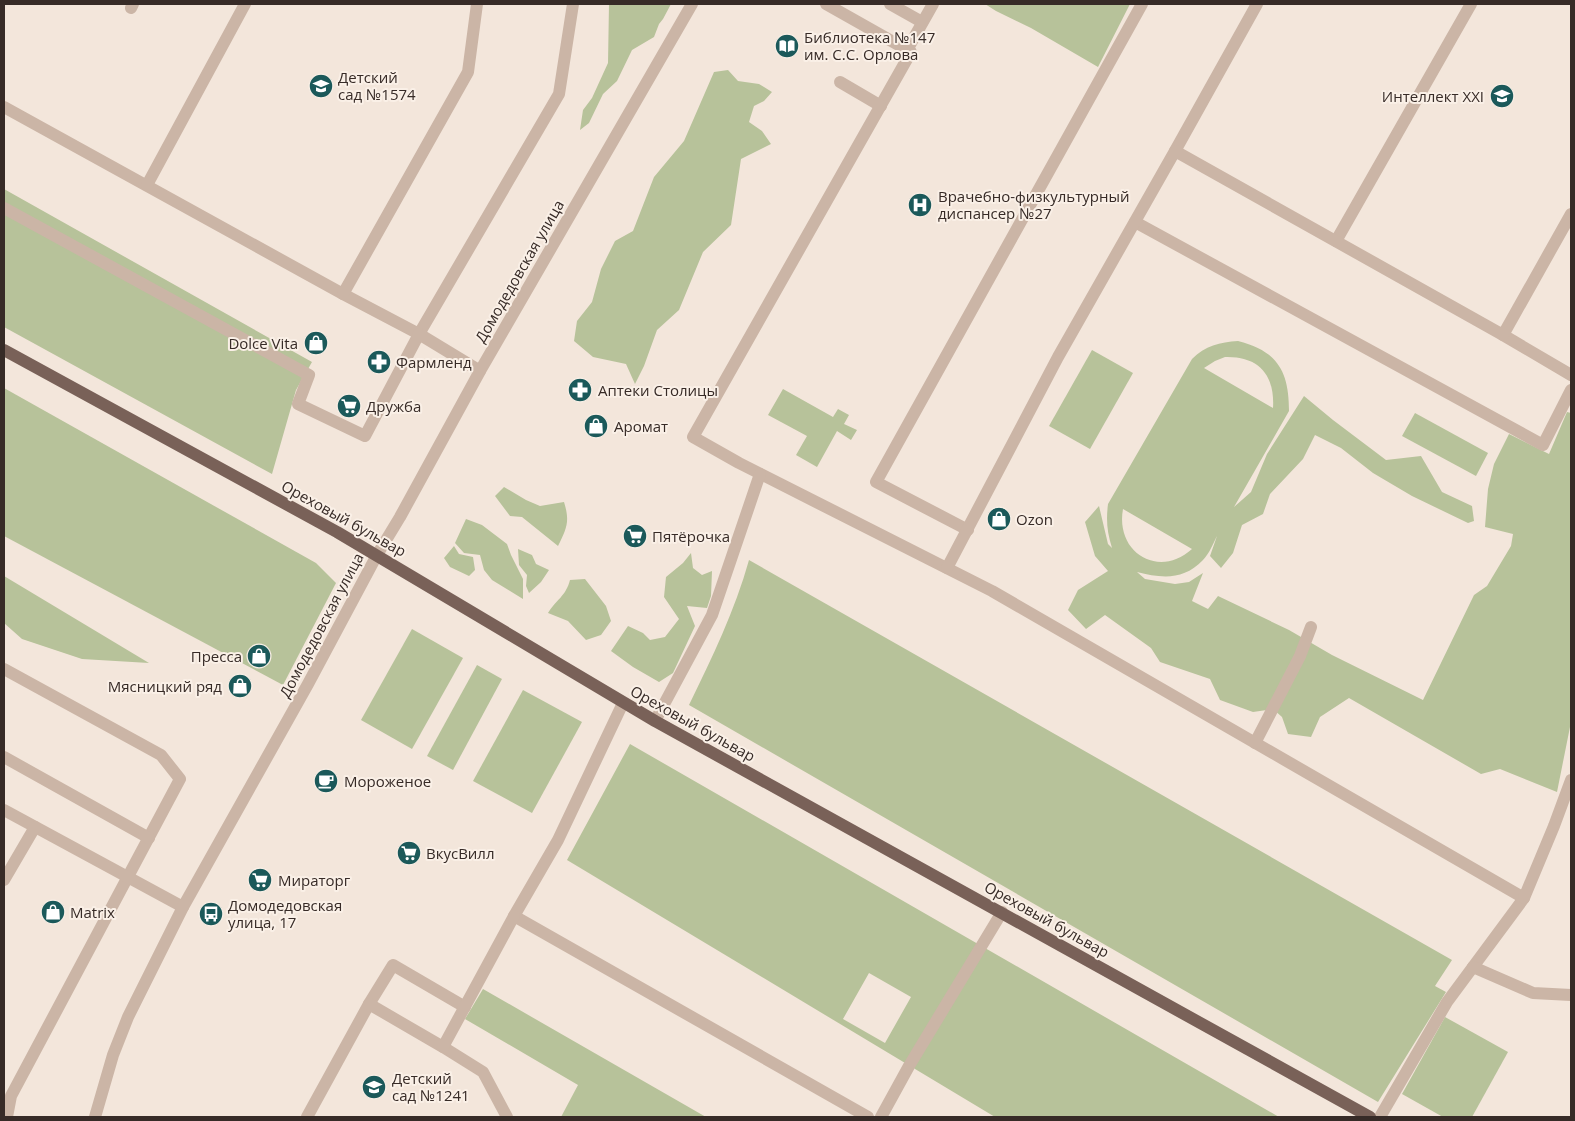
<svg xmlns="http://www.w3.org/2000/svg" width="1575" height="1121" viewBox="0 0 1575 1121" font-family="'Open Sans',sans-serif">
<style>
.green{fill:#b7c29a;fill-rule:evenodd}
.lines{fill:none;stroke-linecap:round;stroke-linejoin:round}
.minor{stroke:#cbb5a6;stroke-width:12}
.major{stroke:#796158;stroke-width:12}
.labels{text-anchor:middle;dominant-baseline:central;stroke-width:4;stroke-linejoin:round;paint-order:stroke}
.poi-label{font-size:15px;fill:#372b27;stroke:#faf0e7;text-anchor:start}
.street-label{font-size:15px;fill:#372b27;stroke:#faf0e7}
</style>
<rect width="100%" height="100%" fill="#f3e6db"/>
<g class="green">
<path d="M609,4h62l-8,15 -4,5 -5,13 -22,13 -15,31 -14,13 -14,29 -9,7 3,-20 9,-12 16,-35z"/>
<path d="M985,4h145l-32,63 -67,-39 -35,-17z"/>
<path d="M728,70l10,11 21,3 13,8 -8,9 -10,5 -5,16 13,9 9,13 -30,15 -10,66 -28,27 -24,58 -22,20 -13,36 -9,18 -9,-20 -33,-7 -19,-16 3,-20 15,-19 9,-33 14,-28 18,-10 21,-54 30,-36 30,-69z"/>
<path d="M4,189l308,173 -16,28 -24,84 -268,-147z"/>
<path d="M1238,341c40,10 51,31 51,70l-55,96 17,-15 16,-38 37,-58 29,24 53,40 35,-4 21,36 30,14 2,15 -6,2 -56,-27 -39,-23 -32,-25 -26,-13 -12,24 -33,35 -7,20 -21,11 -9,28 -12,15 -11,-12 7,-20c-4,8 -8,18 -14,24 -20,21 -42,18 -66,12l8,7 30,5 14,-2 14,-9 -11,28 16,8 10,-13 71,34 43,25 91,45 51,-105 13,-9 24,-40 2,-12 -28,-7 3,-38 6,-25 15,-30 40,20 18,-42 4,1v309l-14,70 -57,-23 -19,5 -132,-76 -29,19 -9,20 -23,-3 -6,-17 -9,-8 -20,3 -33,-12 -10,-21 -50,-17 -9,-14 -46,-33 -19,14 -18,-19 10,-20 30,-19 -13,-15 -10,-34 14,-16 9,38 4,4c-5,-16 -6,-28 -4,-44l84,-145c13,-13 28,-17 46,-18zM1225,357c34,-1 50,18 48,51l-69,-40 11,-7zM1123,509l69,40c-33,30 -77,4 -69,-40z"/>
<path d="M1092,350l41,23 -43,76 -41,-23z"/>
<path d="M4,388l312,175 20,20 -53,102 -279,-149z"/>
<path d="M783,389l50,28 5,-8 11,6 -5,9 13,6 -6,10 -14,-9 -20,36 -21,-12 11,-19 -39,-21z"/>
<path d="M1415,413l73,40 -12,23 -74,-40z"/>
<path d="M504,487l22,13 14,6 24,-4c6,19 3,26 -6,44l-36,-29 -12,-1 -15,-20z"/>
<path d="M466,519l16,6 25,19 4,11 12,24v20l-31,-19 -8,-10 -4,-15 -16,-2 -9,-10z"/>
<path d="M454,546l5,8 14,3 2,13 -6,6 -19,-9 -6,-9z"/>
<path d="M518,549l14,6 4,9 13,6 -8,12 -12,11 -3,-7 1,-11 -8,-10z"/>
<path d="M691,553l2,15 9,7 10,-4 -1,25 -4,12 -20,-2 8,20 -22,47 -14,9 -26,-15 -22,-16 17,-25 15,7 7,7 15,-3 14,-18 -15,-22 2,-20 17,-14z"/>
<path d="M749,560l703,400 -17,26 11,6 -68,110 -689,-397c23,-47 46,-95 60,-145z"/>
<path d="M4,576l145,87 -67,-4 -60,-20 -18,-16z"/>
<path d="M585,579l21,27 5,15 -10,14 -15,5 -18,-19 -20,-8c8,-13 18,-17 22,-33z"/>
<path d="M412,629l51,29 -51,91 -51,-29z"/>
<path d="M477,665l25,14 -49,91 -26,-14z"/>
<path d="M523,690l59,32 -50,91 -59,-32z"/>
<path d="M630,744l649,373h-284l-428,-257zM869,973l42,24 -26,46 -42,-24z"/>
<path d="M483,989l223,128h-145l17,-32 -113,-66z"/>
<path d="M1445,1017l63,35 -36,65h-29l-41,-23z"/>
</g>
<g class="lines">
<g class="minor">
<path d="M826,4l85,48 -218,385 46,26 253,128 532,307 -77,104 -67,115"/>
<path d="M890,4l32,18"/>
<path d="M131,8l2,-4"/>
<path d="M907,50l26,-46"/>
<path d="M840,82l41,24"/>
<path d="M4,107l339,187 76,40 140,-240 14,-90"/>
<path d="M1175,151l82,-147"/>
<path d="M147,185l98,-181"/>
<path d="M4,208l305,167 -11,29 67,32 54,-102 61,37"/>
<path d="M1135,222l408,223 28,-55"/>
<path d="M1336,241l135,-237"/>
<path d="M343,294l125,-222 9,-68"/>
<path d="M1503,335l68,40"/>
<path d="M968,530l-92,-48 266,-478"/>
<path d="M947,568l111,-211 117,-206 328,184 68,-121"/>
<path d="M4,669l157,86 19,24 -169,317 -4,21"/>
<path d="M623,703l-65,137 -44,76 354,201"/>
<path d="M655,721l57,-106 48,-141"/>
<path d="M1255,743l45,-87 11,-29"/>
<path d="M4,757l145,81"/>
<path d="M4,810l179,97"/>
<path d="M4,880l31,-53"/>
<path d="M1524,898l30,-72 17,-46"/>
<path d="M1473,967l60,26 38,2"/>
<path d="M369,1004l24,-39 72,42"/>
<path d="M443,1047l40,25 24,45"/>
<path d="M95,1117l18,-62 15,-38 55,-110 125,-223 69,-129 23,-38 80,-146 212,-367"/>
<path d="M307,1117l62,-113 74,43 71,-131"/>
<path d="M881,1117l28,-51 93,-154"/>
</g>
<path class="major" d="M4,350l333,182 318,189 715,396"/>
</g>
<defs>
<g id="library-disc" transform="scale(1.25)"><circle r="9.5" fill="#1b595a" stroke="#faf0e7"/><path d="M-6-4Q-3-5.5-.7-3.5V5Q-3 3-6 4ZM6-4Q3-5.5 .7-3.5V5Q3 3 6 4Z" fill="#fff"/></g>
<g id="school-disc" transform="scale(1.25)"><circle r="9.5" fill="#1b595a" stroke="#faf0e7"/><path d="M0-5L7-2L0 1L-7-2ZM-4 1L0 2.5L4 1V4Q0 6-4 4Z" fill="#fff"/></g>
<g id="hospital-disc" transform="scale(1.25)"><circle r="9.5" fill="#1b595a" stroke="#faf0e7"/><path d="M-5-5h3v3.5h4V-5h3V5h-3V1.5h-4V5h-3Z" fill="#fff"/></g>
<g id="shop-disc" transform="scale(1.25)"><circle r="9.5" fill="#1b595a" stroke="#faf0e7"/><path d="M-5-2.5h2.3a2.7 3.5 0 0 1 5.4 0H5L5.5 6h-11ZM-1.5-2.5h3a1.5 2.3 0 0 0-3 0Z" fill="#fff"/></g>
<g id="pharmacy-disc" transform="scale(1.25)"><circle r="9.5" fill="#1b595a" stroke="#faf0e7"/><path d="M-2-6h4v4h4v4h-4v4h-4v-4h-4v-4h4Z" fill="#fff"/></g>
<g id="supermarket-disc" transform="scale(1.25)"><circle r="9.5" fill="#1b595a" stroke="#faf0e7"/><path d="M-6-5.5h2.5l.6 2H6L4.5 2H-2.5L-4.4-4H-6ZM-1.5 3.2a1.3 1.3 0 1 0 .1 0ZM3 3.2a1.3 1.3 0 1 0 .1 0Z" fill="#fff"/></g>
<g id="cafe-disc" transform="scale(1.25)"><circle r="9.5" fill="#1b595a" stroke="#faf0e7"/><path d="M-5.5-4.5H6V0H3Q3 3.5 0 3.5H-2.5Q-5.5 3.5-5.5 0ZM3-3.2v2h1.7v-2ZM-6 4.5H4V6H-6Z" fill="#fff"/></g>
<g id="bus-disc" transform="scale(1.25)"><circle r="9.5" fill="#1b595a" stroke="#faf0e7"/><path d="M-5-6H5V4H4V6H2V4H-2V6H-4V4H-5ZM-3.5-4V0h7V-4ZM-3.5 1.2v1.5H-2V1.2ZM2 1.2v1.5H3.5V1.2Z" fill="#fff"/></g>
</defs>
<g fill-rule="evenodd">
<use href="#library-disc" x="787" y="46"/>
<use href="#school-disc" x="321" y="86"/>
<use href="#school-disc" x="1502" y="96"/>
<use href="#hospital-disc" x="920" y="205"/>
<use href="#shop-disc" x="316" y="343"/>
<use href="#pharmacy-disc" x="379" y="362"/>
<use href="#pharmacy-disc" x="580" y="390"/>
<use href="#supermarket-disc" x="349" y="406"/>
<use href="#shop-disc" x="596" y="426"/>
<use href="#shop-disc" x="999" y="519"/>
<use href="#supermarket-disc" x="635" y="536"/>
<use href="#shop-disc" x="259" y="656"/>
<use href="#shop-disc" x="240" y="686"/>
<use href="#cafe-disc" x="326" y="781"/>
<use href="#supermarket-disc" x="409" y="853"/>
<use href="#supermarket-disc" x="260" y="880"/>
<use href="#shop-disc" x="53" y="912"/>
<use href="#bus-disc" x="211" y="914"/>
<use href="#school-disc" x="374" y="1087"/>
</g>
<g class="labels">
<g class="poi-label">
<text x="804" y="37">Библиотека №147<tspan x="804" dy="17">им. С.С. Орлова</tspan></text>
<text x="338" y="77">Детский<tspan x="338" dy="17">сад №1574</tspan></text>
<text x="1484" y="96" text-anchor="end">Интеллект XXI</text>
<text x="938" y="196">Врачебно-физкультурный<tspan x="938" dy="17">диспансер №27</tspan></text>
<text x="298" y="343" text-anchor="end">Dolce Vita</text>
<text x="396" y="362">Фармленд</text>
<text x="598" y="390">Аптеки Столицы</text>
<text x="366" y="406">Дружба</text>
<text x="614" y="426">Аромат</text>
<text x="1016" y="519">Ozon</text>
<text x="652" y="536">Пятёрочка</text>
<text x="242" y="656" text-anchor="end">Пресса</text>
<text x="222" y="686" text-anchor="end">Мясницкий ряд</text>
<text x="344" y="781">Мороженое</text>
<text x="426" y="853">ВкусВилл</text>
<text x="278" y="880">Мираторг</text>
<text x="228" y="905">Домодедовская<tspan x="228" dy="17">улица, 17</tspan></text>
<text x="70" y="912">Matrix</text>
<text x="392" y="1078">Детский<tspan x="392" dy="17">сад №1241</tspan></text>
</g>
<g class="street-label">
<text transform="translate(519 271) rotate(-60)">Домодедовская улица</text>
<text transform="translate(344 518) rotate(29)">Ореховый бульвар</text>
<text transform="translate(321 625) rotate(-62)">Домодедовская улица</text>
<text transform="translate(693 723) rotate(29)">Ореховый бульвар</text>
<text transform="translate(1047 919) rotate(29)">Ореховый бульвар</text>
</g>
</g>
<rect width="1575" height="1121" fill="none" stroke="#372b27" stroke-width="10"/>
</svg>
